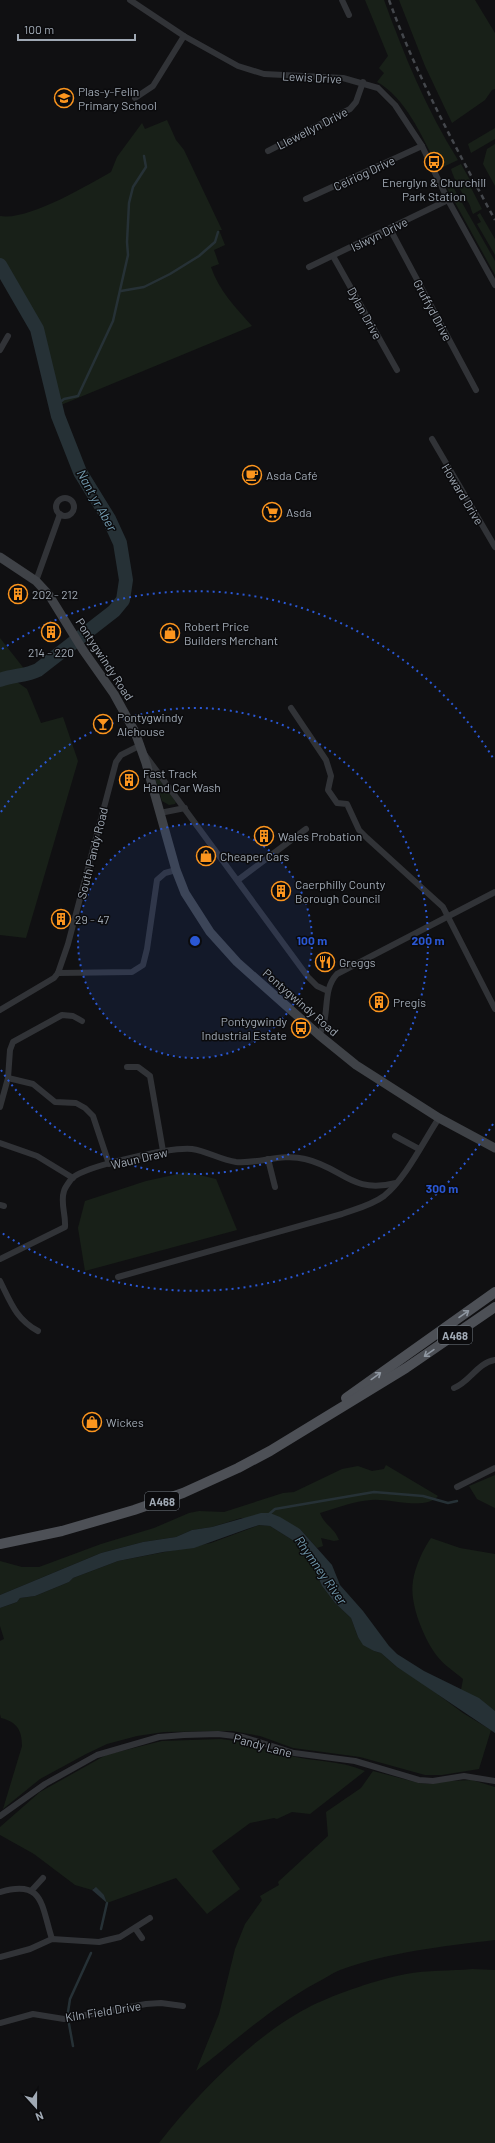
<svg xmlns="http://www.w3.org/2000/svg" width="495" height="2143" viewBox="0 0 495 2143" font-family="Barlow,sans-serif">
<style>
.green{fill:#182018}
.water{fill:#263136}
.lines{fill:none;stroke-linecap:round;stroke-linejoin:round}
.stream{stroke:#263136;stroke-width:2.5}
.river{stroke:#263136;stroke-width:14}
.minor{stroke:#313337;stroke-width:6}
.secondary{stroke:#3f4247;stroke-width:9}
.primary{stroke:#4d5056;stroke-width:10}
.rail{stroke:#44474c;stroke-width:2.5;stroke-dasharray:5 4;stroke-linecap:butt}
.oneway{stroke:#8f97a1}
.ring{fill:none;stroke:#2a57d4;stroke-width:2;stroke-dasharray:2 4}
.labels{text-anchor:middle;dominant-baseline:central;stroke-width:3;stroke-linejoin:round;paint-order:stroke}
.shield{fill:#0b0b0d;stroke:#737a82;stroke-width:1}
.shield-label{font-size:11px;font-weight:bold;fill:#a0a9b4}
.street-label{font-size:12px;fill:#a0a9b4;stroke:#0b0b0d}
.poi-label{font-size:12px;fill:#a0a9b4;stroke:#0b0b0d;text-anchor:start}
.water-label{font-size:13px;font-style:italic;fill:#749db2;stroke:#0b0b0d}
.centre{fill:#2a57d4;stroke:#0b0b0d;stroke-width:2}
.ring-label{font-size:12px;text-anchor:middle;font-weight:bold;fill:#2a57d4;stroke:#0b0b0d;stroke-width:3;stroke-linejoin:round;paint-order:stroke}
</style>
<rect width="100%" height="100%" fill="#101012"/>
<g class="green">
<path d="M365,0h19c20,55 43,111 74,160l-15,7 -3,-5 -4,2c-14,-28 -31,-67 -59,-82l7,-9 -5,-5 9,-12z"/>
<path d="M399,0h76l20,33v56l-3,1 -7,10 -33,23 -27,-57z"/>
<path d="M167,120l9,20 8,10 38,80h-3l6,15 -11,5 5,14 -8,3c8,24 25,41 41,59l-196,81 -19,-78 -37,-64v-49c28,5 86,-30 111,-44l6,-15 25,-34 3,6z"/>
<path d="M495,128v11l-24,14 -3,-9z"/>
<path d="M495,144v42l-12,-22 4,-15z"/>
<path d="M461,164l9,16 -2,2 14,27 -9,5c-2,-4 -3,-10 -5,-12 -7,-11 -13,-20 -17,-33z"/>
<path d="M452,185l43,76v14l-48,-87z"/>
<path d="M480,213l15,26v16l-18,-31 4,-2 -4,-7z"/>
<path d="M0,638l29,37 -19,2 17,12 14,34 22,-6 15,44 -52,177 -26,-3z"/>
<path d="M153,771l23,31 -1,2 -6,1 -7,-4z"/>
<path d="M187,1172l29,7 21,51 -152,41 -7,-43 7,-27 61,-20z"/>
<path d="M386,1465l52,31c-12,15 -50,2 -67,4 -17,1 -34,8 -51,13 5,13 14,14 19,27l-5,1 -13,-3 2,8 -6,2 -17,-19 -59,-11 -29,9 -20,3 -16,7 -33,5 -42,11 -101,42v-34l22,6h17l62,-23 53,-16 35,-15 10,-2 25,1 59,-19 11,-1 48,-23 16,-3 14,5 12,-2z"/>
<path d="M495,1475v33l-18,-9 -8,-13z"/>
<path d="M259,1525l11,1 24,15 17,20 11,25 13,17 16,15 7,19 16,14 7,2 16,14 24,15 42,31 28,17 -12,39 -37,6h-17l-65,-18 -67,-9 -33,-12 -28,-5 -68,1 -27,4 -30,8 -21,10 -46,25 -37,30 19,-63c0,-16 -5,-24 -21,-28l-1,-4v-73l4,-2 -4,-13v-18l17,-6 3,-4 15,-2 34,-14 4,-4 45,-17 93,-18z"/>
<path d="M431,1538l29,10 35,6v157l-34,-21 2,-11c-8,-7 -19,-14 -26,-23 -13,-17 -28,-53 -24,-75 2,-14 10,-32 18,-43z"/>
<path d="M221,1739c23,2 43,11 66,16 26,7 53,5 78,16l-55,43 -18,-2 -15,7 -3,-1 -24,5 -38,28 28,38 -33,25 -31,-36 -69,25 -3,-8 -10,-7 -2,2 -17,-5 -41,-31 -34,-19v-8l40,-35 66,-37 56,-14z"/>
<path d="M373,1771l46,12 12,1 16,-3 25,-1 23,7v153c-52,6 -105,12 -155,30 -8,3 -16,9 -24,13 -44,24 -81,58 -120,88l23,-57 16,-65 10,-25 17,-24 -2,-4 19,-11 -1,-3 50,-46 -2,-24 35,-24z"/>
<path d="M472,1969l23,1v173h-336c39,-50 95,-108 152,-137 27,-13 65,-26 95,-32 21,-4 45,-3 66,-5z"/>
</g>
<g class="water">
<path d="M261,1513h9l10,4 20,12 32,36 8,20 23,26 26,35 8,8 27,17 55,27 16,13v22l-98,-66 -16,-14 -7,-2 -11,-6 -5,-8 -7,-19 -16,-15 -13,-17 -11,-25 -17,-20 -24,-15 -11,-1 -12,4 -53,19 -31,4 -45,9 -45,17 -4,4 -34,14 -15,2 -3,4 -17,6v-13l101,-42 42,-11 33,-5 16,-7 20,-3z"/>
<path d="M96,1887l8,8 3,8 -15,-13z"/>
</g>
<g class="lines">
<g class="stream">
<path d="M121,291l23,-4 26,-13 29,-18 16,-14 3,-10"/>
<path d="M55,406l9,-7 14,-3 35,-75 15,-66 -1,-13 2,-39 4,-16 13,-20 -2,-11"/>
<path d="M268,1515l7,-6 99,-17 49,4 25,7 9,-2"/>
<path d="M101,1929l6,-26"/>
<path d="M68,2012l2,-13 21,-46"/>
<path d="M69,2024l4,22"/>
</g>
<path class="river" d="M0,265l37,64 21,87 22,56 29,47 11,24 6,37 -3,20 -9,11 -76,59c-12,6 -25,5 -38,10"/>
<g class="minor">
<path d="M130,0l54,36 54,30 26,8 79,4 35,10 17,17 27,41 26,54 47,85"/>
<path d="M342,0l7,15"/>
<path d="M135,98l18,-12 31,-50"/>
<path d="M268,151l82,-42 6,-7 7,-20"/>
<path d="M306,199l116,-53"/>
<path d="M390,229l86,161"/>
<path d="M333,256l64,114"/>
<path d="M309,267l139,-67"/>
<path d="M0,350l8,-14"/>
<path d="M432,439l63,108"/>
<circle cx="65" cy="507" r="9"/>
<path d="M36,581l24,-67"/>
<path d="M291,708l35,52 5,16 -3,14 9,13 10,1 12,26 8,8 76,69 52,102"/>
<path d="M145,755l163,222 9,9 11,5"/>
<path d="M160,813l25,-5"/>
<path d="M238,880l68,-51"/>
<path d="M58,973l10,-29 48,-182 5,-7 20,-10"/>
<path d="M0,1010l54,-32 4,-5 74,-1 11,-7 4,-16 10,-69 8,-7 11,-3"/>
<path d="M319,1035c12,-19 2,-44 18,-61l158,-82"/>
<path d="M127,1067h11l12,9 13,75"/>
<path d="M8,1078l25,6 22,18 21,1 9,5 8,8 16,48"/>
<path d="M0,1107l8,-29 2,-28 3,-8 49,-27 11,1 9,5"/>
<path d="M395,1136l24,13"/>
<path d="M0,1143l37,13 36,22"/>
<path d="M268,1159l7,28"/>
<path d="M0,1205l4,1"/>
<path d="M0,1259l65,-32c1,-13 -5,-24 -1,-36 1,-4 6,-10 8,-13 16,-13 100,-31 120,-29 15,2 29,11 44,13 23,2 46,-9 69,-3 39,9 45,35 91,24"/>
<path d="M118,1277l224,-63c14,-5 30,-9 42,-18 22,-18 39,-54 55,-78"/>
<path d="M0,1281c11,22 16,38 38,50"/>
<path d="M454,1388c16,-6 23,-25 41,-28"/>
<path d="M457,1487l38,-19"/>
<path d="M0,1816l45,-32 52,-29 62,-18 25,-2 34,-1 25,3 51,16 61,8 64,19 14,1 31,-5 31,5"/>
<path d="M32,1890l11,-12"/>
<path d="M0,1892c44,-13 41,13 52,47"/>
<path d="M135,1928l7,10"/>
<path d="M0,1957l30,-8 22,-10 47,3 21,-5 30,-19"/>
<path d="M0,2023l33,-9 31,5 82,-15 15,-1 22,3"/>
</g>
<path class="secondary" d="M0,557l36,24 13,14 34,55 31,44 21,38 11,31 30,107 9,23 25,39 27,30 82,73 37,30 83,53 56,30"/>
<g class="primary">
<path d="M346,1398l149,-106"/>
<path d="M0,1544l62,-13 72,-21 49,-17 55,-25 32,-17 136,-83 89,-61"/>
</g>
<path class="rail" d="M389,0c28,77 67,148 106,220"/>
</g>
<defs><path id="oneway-shaft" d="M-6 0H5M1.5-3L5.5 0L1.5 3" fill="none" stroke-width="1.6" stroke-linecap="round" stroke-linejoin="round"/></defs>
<g class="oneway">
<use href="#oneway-shaft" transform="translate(464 1314) rotate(-35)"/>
<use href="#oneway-shaft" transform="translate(429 1353) rotate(145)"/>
<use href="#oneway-shaft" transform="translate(376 1376) rotate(-36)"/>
</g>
<circle cx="195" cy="941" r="117" fill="#2a57d4" fill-opacity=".12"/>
<g class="ring">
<circle cx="195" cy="941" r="117"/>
<path d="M1 812A233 233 0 1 1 1 1070"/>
<path d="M493 1124A350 350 0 0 1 2 1233M2 649A350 350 0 0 1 493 758"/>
</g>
<defs>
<g id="school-ring" transform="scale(1)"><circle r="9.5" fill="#0b0b0d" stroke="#fc951e" stroke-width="1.5"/><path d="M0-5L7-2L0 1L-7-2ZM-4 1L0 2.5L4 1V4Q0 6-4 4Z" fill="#fc951e"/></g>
<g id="bus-ring" transform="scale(1)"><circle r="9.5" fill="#0b0b0d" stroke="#fc951e" stroke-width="1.5"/><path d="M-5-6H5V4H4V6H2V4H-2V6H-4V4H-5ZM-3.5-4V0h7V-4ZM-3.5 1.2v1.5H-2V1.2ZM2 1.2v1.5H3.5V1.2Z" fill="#fc951e"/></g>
<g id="cafe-ring" transform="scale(1)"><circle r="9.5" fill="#0b0b0d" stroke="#fc951e" stroke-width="1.5"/><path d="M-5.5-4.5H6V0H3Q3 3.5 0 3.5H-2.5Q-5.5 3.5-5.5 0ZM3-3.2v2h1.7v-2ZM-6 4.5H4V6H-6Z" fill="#fc951e"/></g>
<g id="supermarket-ring" transform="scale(1)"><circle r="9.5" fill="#0b0b0d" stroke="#fc951e" stroke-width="1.5"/><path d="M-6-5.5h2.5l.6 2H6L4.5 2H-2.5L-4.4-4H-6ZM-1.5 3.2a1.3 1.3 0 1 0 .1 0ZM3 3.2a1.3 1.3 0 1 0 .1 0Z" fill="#fc951e"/></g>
<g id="building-ring" transform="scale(1)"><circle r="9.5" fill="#0b0b0d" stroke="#fc951e" stroke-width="1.5"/><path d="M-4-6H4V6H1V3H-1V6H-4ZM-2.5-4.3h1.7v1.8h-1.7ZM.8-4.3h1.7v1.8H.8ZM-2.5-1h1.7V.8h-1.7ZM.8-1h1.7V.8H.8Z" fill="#fc951e"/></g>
<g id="shop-ring" transform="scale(1)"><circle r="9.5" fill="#0b0b0d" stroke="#fc951e" stroke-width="1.5"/><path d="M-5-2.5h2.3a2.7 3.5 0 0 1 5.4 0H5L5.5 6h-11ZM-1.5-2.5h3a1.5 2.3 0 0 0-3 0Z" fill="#fc951e"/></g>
<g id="bar-ring" transform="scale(1)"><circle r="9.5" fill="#0b0b0d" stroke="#fc951e" stroke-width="1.5"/><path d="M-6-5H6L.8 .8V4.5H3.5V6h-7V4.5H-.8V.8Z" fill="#fc951e"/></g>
<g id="restaurant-ring" transform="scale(1)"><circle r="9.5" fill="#0b0b0d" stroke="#fc951e" stroke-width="1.5"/><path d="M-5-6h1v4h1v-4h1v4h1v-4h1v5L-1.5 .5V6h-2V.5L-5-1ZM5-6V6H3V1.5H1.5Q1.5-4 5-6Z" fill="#fc951e"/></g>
</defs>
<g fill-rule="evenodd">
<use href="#school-ring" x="64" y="98"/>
<use href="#bus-ring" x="434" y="162"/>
<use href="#cafe-ring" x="252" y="475"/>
<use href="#supermarket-ring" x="272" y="512"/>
<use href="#building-ring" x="18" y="594"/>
<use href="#building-ring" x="51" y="632"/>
<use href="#shop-ring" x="170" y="633"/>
<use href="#bar-ring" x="103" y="724"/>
<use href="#building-ring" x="129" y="780"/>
<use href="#building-ring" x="264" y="836"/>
<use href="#shop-ring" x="206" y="856"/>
<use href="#building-ring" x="281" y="891"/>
<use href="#building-ring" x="61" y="919"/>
<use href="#restaurant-ring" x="325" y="962"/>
<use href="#building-ring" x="379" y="1002"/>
<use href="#bus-ring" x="301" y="1028"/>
<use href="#shop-ring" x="92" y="1422"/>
</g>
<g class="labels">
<g class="shield">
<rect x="438" y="1326" width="34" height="18" rx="3"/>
<rect x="145" y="1492" width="34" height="18" rx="3"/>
</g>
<g class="shield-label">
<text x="455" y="1335">A468</text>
<text x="162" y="1501">A468</text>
</g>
<g class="street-label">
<text transform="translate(312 77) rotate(3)">Lewis Drive</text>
<text transform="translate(312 128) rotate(-27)">Llewellyn Drive</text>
<text transform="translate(364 173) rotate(-25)">Ceiriog Drive</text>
<text transform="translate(379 234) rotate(-26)">Islwyn Drive</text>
<text transform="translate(433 310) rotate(62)">Gruffyd Drive</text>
<text transform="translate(365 313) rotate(61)">Dylan Drive</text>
<text transform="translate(463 494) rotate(59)">Howard Drive</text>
<text transform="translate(105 659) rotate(57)">Pontygwindy Road</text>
<text transform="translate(92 853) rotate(-76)">South Pandy Road</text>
<text transform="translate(301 1002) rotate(41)">Pontygwindy Road</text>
<text transform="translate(139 1158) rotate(-13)">Waun Draw</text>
<text transform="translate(263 1745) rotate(15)">Pandy Lane</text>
<text transform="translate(103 2011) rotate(-9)">Kiln Field Drive</text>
</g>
<g class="poi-label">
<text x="78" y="91">Plas-y-Felin<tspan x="78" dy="14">Primary School</tspan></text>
<text x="434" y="182" text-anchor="middle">Energlyn &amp; Churchill<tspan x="434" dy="14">Park Station</tspan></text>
<text x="266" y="475">Asda Café</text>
<text x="286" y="512">Asda</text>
<text x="32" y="594">202 - 212</text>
<text x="184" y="626">Robert Price<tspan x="184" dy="14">Builders Merchant</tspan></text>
<text x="51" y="652" text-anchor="middle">214 - 220</text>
<text x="117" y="717">Pontygwindy<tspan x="117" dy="14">Alehouse</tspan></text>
<text x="143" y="773">Fast Track<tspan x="143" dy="14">Hand Car Wash</tspan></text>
<text x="278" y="836">Wales Probation</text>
<text x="220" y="856">Cheaper Cars</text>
<text x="295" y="884">Caerphilly County<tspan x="295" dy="14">Borough Council</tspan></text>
<text x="75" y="919">29 - 47</text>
<text x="339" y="962">Greggs</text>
<text x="393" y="1002">Pregis</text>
<text x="287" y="1021" text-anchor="end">Pontygwindy<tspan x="287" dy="14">Industrial Estate</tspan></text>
<text x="106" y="1422">Wickes</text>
</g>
<g class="water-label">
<text transform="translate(97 500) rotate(61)">Nant yr Aber</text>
<text transform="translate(321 1570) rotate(55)">Rhymney River</text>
</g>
</g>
<circle cx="195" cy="941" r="6" class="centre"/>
<g class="ring-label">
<text x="312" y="945">100 m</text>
<text x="428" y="945">200 m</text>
<text x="442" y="1193">300 m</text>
</g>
<g transform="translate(36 2107) rotate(159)" stroke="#0b0b0d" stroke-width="3" paint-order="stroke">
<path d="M0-3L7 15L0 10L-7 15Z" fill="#a0a9b4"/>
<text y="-6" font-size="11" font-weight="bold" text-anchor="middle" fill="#a0a9b4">N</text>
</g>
<path d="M18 34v6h117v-6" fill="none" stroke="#a0a9b4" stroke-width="2"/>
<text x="24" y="34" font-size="12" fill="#a0a9b4" stroke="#0b0b0d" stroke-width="3" paint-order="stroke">100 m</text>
</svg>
